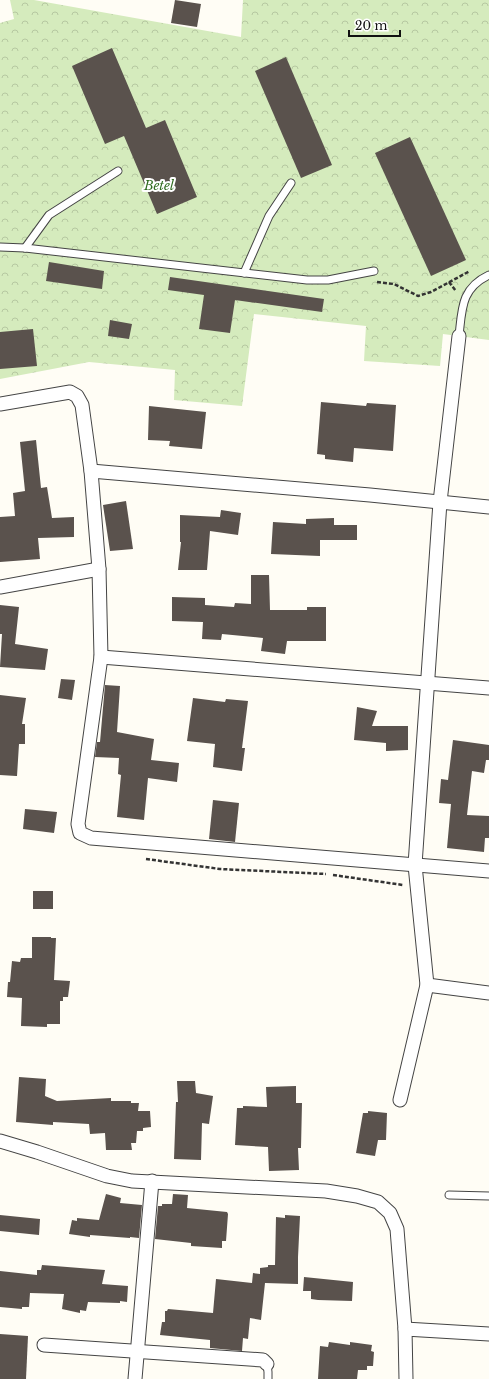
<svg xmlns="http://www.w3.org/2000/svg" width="489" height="1379" viewBox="0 0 489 1379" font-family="'Libre Baskerville',serif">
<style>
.park{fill:url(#park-crowns)}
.building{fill:#5a524d}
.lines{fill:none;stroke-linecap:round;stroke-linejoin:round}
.service-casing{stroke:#444;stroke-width:9}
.minor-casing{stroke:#444;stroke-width:15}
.path{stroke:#333;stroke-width:2.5;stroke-dasharray:4 2;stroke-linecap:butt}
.service{stroke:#fff;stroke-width:7}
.minor{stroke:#fff;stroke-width:13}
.labels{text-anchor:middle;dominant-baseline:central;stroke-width:4;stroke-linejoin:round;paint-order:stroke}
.park-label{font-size:13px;font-style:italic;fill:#2f6b1f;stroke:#fff}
</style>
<defs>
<pattern id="park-crowns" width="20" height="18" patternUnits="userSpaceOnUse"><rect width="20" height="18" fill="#d5ebbd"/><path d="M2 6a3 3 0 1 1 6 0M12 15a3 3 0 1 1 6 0" fill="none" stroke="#b6c8a1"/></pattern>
</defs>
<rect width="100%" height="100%" fill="#fffdf5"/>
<path class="park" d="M10,0h24l207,37 2,-37h246v340l-46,-6 -3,32 -76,-5 2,-35 -112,-12 -12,92 -68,-6 1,-30 -86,-8 -89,17v-356l14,-4z"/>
<g class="building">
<path d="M175,0l26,4 -4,23 -26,-4z"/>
<path d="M112,48l34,80 19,-8 32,77 -40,17 -33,-78 -19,8 -33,-78z"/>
<path d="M286,57l46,108 -31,13 -46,-107z"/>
<path d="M410,137l56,123 -35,16 -56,-123z"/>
<path d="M49,262l55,9 -2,18 -56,-8z"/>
<path d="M170,277l154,22 -2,13 -87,-12 -5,33 -31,-4 5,-34 -36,-5z"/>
<path d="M110,320l22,4 -3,15 -21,-3z"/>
<path d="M33,329l4,37 -37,3v-37z"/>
<path d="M321,402l45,4 1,-3 29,2 -3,46 -39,-3 -1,14 -28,-3v-4l-8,-1z"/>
<path d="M149,406l57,6 -4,37 -33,-3 1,-5 -22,-1z"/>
<path d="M36,440l5,48 6,-1 5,31 22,-1v20l-36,1 2,21 -40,3v-45l15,-1 -2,-23 12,-2 -5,-49z"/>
<path d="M126,501l7,48 -23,2 -7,-46z"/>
<path d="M221,510l20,3 -3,22 -28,-4 -3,39h-29l3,-28h-1v-27l40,2z"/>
<path d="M334,518v7h23v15h-37v16l-49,-2 2,-32 33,2v-5z"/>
<path d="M251,575h18l1,35h37v-3h19v34h-39l-2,13 -24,-3 2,-13 -41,-4 -1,6 -19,-1 1,-17 -31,-1v-24l33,1v7l29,2 1,-4 16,1z"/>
<path d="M0,605l19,2 -4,37 33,5 -3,21 -45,-3 2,-33h-2z"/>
<path d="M61,679l14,1 -3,20 -14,-2z"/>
<path d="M105,685l15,1 -3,46 37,7 -3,21 28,3 -2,19 -29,-4 -4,42 -27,-3 4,-42 -3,-1 1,-16 -24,-1 2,-15h3z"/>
<path d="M0,695l26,3 -4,26h3v20h-6l-2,32h-1l-16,-1z"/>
<path d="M193,698l32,4 1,-3 22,2 -6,47h3l-3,23 -29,-4 2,-23 -28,-3z"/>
<path d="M357,707l20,4 -5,15h36v24l-22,1v-8l-32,-3z"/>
<path d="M453,740l36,5v15h-3l-2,13 -12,-2 -5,44 22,1v22h-4l-1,14 -37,-4 4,-44 -12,-1 2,-24 7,1z"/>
<path d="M213,800l26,3 -4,39 -26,-3z"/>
<path d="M25,809l32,3 -3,21 -31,-4z"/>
<rect x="33" y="891" width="20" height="18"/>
<path d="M32,937h19v1h5l-2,42 16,1 -2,16h-5v4h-3v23h-13v3l-26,-1 1,-28 -15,-1 1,-15h2l2,-21 8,1 1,-4h11z"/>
<path d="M19,1077l27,2 -1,17 12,5 54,-3v3h20v2h8l-1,8h12l1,16 -8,1v3h-6l-1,12h-5l1,7h-26l-1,-17 -15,1 -1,-10 -36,-2v3l-37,-3z"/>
<path d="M177,1081h18l1,12 17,3 -4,28 -7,-1 -1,37 -27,-1 2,-57h2z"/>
<path d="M296,1086v17h6l-1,45h-3l1,22 -30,1 -1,-24 -33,-2 2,-37h6v-2l24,1 -1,-20z"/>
<path d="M368,1111l19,2 -1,27h-8l-3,16 -19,-3 7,-40h5z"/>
<path d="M106,1194l15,4 -1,5 22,2 -3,33 -9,-1v1l-40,-3v2l-21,-3 3,-14 5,1v-3l22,2z"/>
<path d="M173,1194l15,1 -1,13 40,4 1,2 -2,27h-4v7l-31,-2v-3l-36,-4 3,-33h4v-2h10z"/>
<path d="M0,1215l40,4 -1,16 -39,-4z"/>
<path d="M285,1215l15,1 -2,41v27l-33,-1 -4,37 -11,-2 -2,21 -5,-1 -1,13 -32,-3v-8l-50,-5 2,-13h3v-11h2l1,-2 45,4 3,-34 36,4 1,-10 7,1v-6l8,-1v-2h7l1,-48 9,1z"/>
<path d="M42,1265l63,5 -3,14 26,2 -1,16 -7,-1v2l-32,-1 -2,9 -6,-1v3l-18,-4 2,-15 -34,-1 -1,14h-7v2l-22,-2v-36l37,4v-5h4z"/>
<path d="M304,1277l49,5 -1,19 -34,-1 -7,-1v-8h-8z"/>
<path d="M0,1334l28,2 -2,43h-26z"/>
<path d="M329,1342l21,3v-3l22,3 -1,6 3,1 -1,14h-6v4h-9l-1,9h-39l2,-33 8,1z"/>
</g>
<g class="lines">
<g class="service-casing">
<g id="service">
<path d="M0,247l25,1 282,32h21l46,-9"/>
<path d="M25,248l24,-33 69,-44"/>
<path d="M244,273l25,-57 22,-33"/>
<path d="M459,336c3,-27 2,-48 30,-61"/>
<path d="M449,1195l40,1"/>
<path d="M267,1364l1,8v7"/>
</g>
</g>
<g class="minor-casing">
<g id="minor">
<path d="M0,404l70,-12 7,4 5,9 9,66 8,98 2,88 -23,167 2,9 11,5 398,33"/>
<path d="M91,471l279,24 119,12"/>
<path d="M0,587l99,-18"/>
<path d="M101,657l388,31"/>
<path d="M427,985l62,8"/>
<path d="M400,1100l27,-115 -12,-120 25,-363 19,-166"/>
<path d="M0,1141l37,11 70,24 25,5 194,10 31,5 21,6 12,11 7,16 8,100 1,50"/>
<path d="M405,1329l84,5"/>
<path d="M44,1345l219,15 4,4"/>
<path d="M135,1379l17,-198"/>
</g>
</g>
<g class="path">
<path d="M377,282l17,2 24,12 13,-4 39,-21"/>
<path d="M449,282l7,9"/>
<path d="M146,859l74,10 106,5"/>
<path d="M333,875l70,10"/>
</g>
<use href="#service" class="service"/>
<use href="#minor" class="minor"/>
</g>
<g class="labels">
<g class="park-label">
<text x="159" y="185">Betel</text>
</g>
</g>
<path d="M349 30v6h51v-6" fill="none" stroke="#111111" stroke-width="2"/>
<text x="355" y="30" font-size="12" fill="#111111" stroke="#ffffff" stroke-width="3" paint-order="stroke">20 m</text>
</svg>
